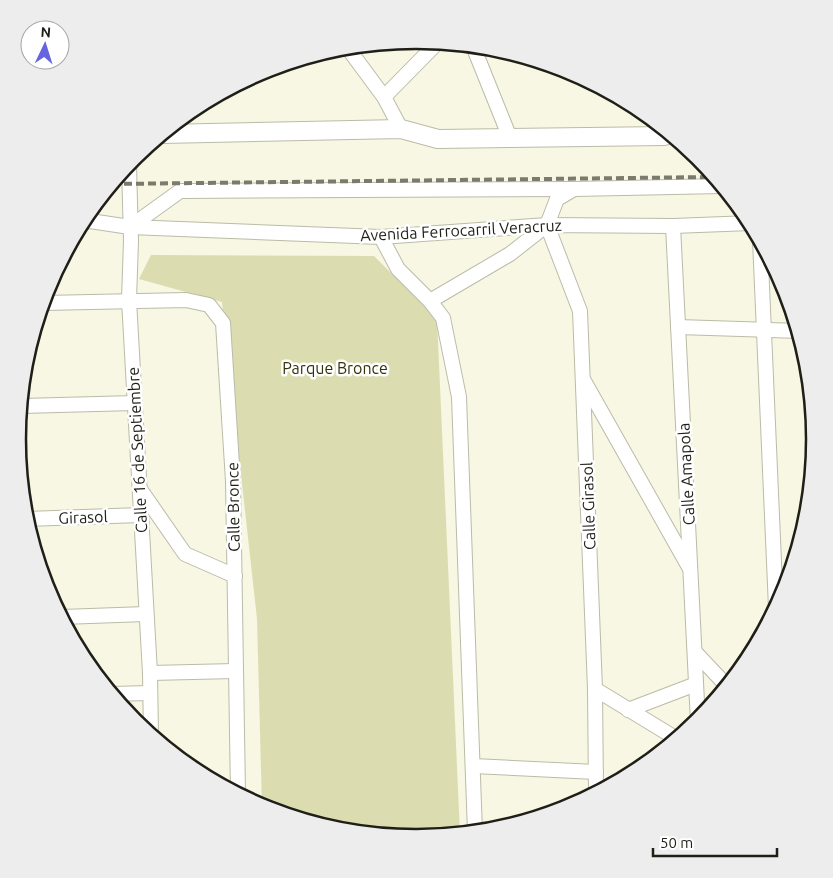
<svg xmlns="http://www.w3.org/2000/svg" width="833" height="878" viewBox="0 0 833 878" font-family="Ubuntu,sans-serif">
<style>
.green{fill:#dcdcb1}
.lines{fill:none;stroke-linecap:round;stroke-linejoin:round}
.minor-casing{stroke:#bbbba9;stroke-width:16}
.tertiary-casing{stroke:#bbbba9;stroke-width:20}
.minor{stroke:#fff;stroke-width:14}
.tertiary{stroke:#fff;stroke-width:18}
.rail{stroke:#7a7a6d;stroke-width:4;stroke-dasharray:8 4;stroke-linecap:butt}
.labels{text-anchor:middle;dominant-baseline:central;stroke-width:5;stroke-linejoin:round;paint-order:stroke}
.street-label{font-size:16px;fill:#1f1f18;stroke:#fff}
.park-label{font-size:16px;fill:#33330a;stroke:#fff}
.rim{fill:none;stroke:#1f1f18;stroke-width:2.5}
</style>
<rect width="100%" height="100%" fill="#f7f7e3"/>
<path class="green" d="M151,255l223,1 63,63 23,515 -44,4 -78,-8 -76,-23 -5,-188 -35,-317 -83,-23z"/>
<g class="lines">
<g class="minor-casing">
<g id="minor">
<path d="M473,46l37,92"/>
<path d="M347,47l37,50 17,32"/>
<path d="M384,97l54,-55"/>
<path d="M129,164l2,77 -2,59 21,373 1,62"/>
<path d="M82,223l8,-2 40,6 251,10 166,-12 126,1 78,-3"/>
<path d="M547,225l33,86 15,378 1,104"/>
<path d="M673,226l25,496"/>
<path d="M130,227l50,-36 394,-2"/>
<path d="M381,237l17,32 32,32 13,17 16,79 16,435"/>
<path d="M760,240l16,368"/>
<path d="M430,301l80,-47 37,-29 10,-26 17,-10 148,-3"/>
<path d="M43,303l143,-3 23,5 14,18 10,158 5,313"/>
<path d="M678,327l121,4"/>
<path d="M584,381l105,186"/>
<path d="M21,406l114,-3"/>
<path d="M140,489l45,65 50,22"/>
<path d="M26,519l115,-4"/>
<path d="M62,617l84,-3"/>
<path d="M695,652l32,34"/>
<path d="M150,673l85,-2"/>
<path d="M595,689l82,50"/>
<path d="M112,694l37,-1"/>
<path d="M628,710l68,-26"/>
<path d="M473,766l123,6"/>
</g>
</g>
<g class="tertiary-casing">
<path id="tertiary" d="M162,134l239,-5 37,10 227,-3"/>
</g>
<use href="#minor" class="minor"/>
<use href="#tertiary" class="tertiary"/>
<path class="rail" d="M112,184l603,-7"/>
</g>
<g class="labels">
<g class="street-label">
<text transform="translate(461 230) rotate(-3)">Avenida Ferrocarril Veracruz</text>
<text transform="translate(137 450) rotate(-93)">Calle 16 de Septiembre</text>
<text transform="translate(686 474) rotate(-93)">Calle Amapola</text>
<text transform="translate(588 506) rotate(-92)">Calle Girasol</text>
<text transform="translate(233 507) rotate(-91)">Calle Bronce</text>
<text transform="translate(83 517) rotate(-2)">Girasol</text>
</g>
<g class="park-label">
<text x="335" y="368">Parque Bronce</text>
</g>
</g>
<path d="M0 0H833V878H0ZM26 439a390 390 0 1 1 780 0a390 390 0 1 1-780 0Z" fill="#ededed" fill-rule="evenodd"/>
<path class="rim" d="M26 439a390 390 0 1 1 780 0a390 390 0 1 1-780 0Z"/>
<g transform="translate(45 45) rotate(4)"><circle r="24" fill="#ffffff" stroke="#a5a5a3"/>
<path d="M0-4L9 19L0 12L-9 19Z" fill="#6664de"/>
<text y="-8" font-size="14" font-weight="bold" text-anchor="middle" fill="#1f1f18">N</text>
</g>
<path d="M653 848v8h124v-8" fill="none" stroke="#1f1f18" stroke-width="2.5"/>
<text x="660" y="848" font-size="15" fill="#1f1f18" stroke="#ffffff" stroke-width="4" paint-order="stroke">50 m</text>
</svg>
